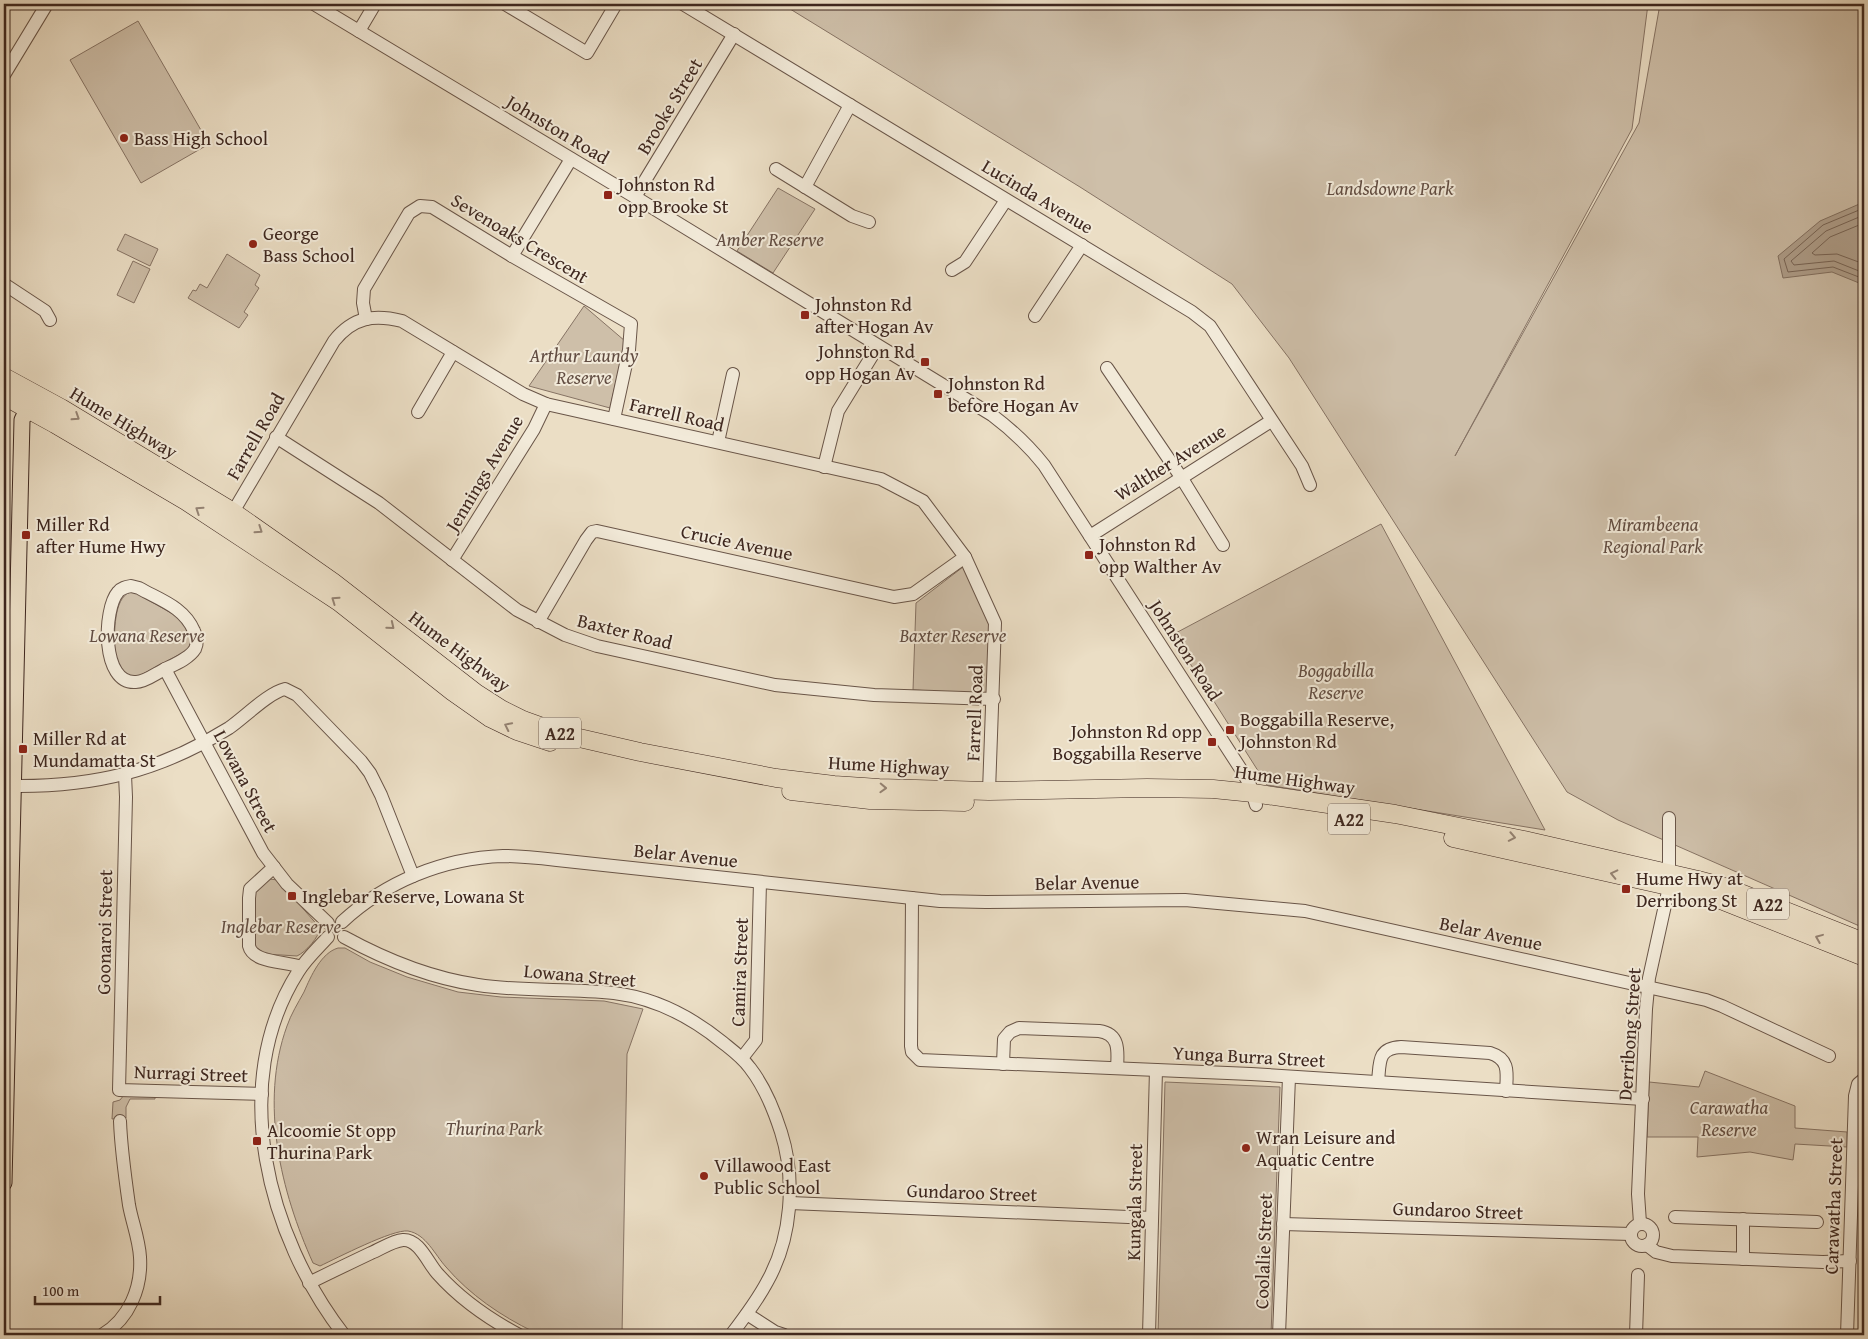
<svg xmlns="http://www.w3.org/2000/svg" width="1868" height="1339" viewBox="0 0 1868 1339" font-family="'Gentium Book Plus',serif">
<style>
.green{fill:#cebfa9;stroke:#867364}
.water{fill:#b0a08d;stroke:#827061}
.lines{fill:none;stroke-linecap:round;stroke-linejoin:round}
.shore{stroke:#776456;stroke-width:1}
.minor-casing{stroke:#695548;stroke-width:14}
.major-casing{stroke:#3e271f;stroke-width:17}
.highway-casing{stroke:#3e271f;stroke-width:19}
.minor{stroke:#f2ead9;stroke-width:12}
.major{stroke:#ebdec5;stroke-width:15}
.highway{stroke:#ebdec5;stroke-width:18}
.oneway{stroke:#948272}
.poi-dot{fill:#8f2418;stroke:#f2ead9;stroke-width:2}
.labels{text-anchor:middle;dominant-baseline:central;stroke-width:4;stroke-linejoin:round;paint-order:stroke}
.shield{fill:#f2ead9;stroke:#746257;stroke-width:1}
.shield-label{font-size:18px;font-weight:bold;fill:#3e271f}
.street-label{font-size:19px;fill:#3e271f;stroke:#f2ead9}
.poi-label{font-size:19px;fill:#3e271f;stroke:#f2ead9;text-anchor:start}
.park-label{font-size:19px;font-style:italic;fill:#624d42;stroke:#f2ead9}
</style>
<rect width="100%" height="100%" fill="#ebdec5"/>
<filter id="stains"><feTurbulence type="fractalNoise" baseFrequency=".004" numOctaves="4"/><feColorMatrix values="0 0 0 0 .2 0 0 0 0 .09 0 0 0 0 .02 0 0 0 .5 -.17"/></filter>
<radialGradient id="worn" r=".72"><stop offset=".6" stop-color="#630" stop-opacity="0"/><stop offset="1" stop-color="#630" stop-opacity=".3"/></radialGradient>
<g class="green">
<path d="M782,4h866l-16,125 -177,327 184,-333 21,-119h204v924l-246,-108 -51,-28 -278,-434 -57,-74 -152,-97z"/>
<path d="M138,21l71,123 -68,39 -71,-123z"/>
<path d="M778,188l37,21 -42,64 -36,-22z"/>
<path d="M125,234l33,15 -8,17 -33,-16z"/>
<path d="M227,254l33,21 -5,10 4,3 -15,24 4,3 -9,13 -51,-30 5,-8 3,1 4,-7 7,4z"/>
<path d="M133,261l17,8 -16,34 -17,-8z"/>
<path d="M584,306l41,35 -15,67 -81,-22z"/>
<path d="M1381,524l164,306 -278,-45 -95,-150z"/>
<path d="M963,567l23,46 4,15 -1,66 -76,-4 3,-87z"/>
<path d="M130,592l6,1 44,25 11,19v8l-5,6 -49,26c-13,1 -21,-16 -23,-28 1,-16 -1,-50 16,-57z"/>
<path d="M269,879l9,1 42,48c-1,9 -14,24 -23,28l-31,-2 -12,-8v-52z"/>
<path d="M338,948h7l25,14 37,15 51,15 43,5 103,4 39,8 -16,45 -5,281h-80l-8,-3c-33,-16 -64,-37 -88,-65 -11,-12 -20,-33 -38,-36 -15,-2 -71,27 -88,35l-7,-3c-32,-71 -54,-160 -26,-237 4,-12 11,-23 17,-34 7,-16 17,-39 34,-44z"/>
<path d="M1705,1071l90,35v22l52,4v15l-52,-3 -2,16 -43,-8 -53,5 1,-20h-51l2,-55 50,5z"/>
<path d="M1165,1082l115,5 -9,248h-113z"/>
<path d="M124,1095l31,1v3h-25l-4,8v11l-14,1 1,-17 7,-2z"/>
</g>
<path class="water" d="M1864,202v83l-32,-13 -49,6 -5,-22 42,-35z"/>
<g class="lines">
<g class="shore">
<path d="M1864,208l-41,17 -39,34 4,13 45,-5 31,12"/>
<path d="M1864,215l-38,16 -35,30 3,4 40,-4 30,12"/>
<path d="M1864,223l-34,14 -18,16 3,2 22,-1 27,10"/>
</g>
<g class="minor-casing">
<g id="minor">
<path d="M314,4l321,193 357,218c20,15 36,30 52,50l198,306 8,14 6,20"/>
<path d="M505,4l82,49 29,-49"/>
<path d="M683,4l509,308 18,14 92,140 8,19"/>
<path d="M359,31l16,-27"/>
<path d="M4,75l43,-71"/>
<path d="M776,169l76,47 17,6"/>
<path d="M805,187l45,-82"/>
<path d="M635,197l99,-163"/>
<path d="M512,256l59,-97"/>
<path d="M952,270l13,-8 41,-62"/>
<path d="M4,284l41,27 5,9"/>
<path d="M1035,316l47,-71"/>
<path d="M366,319l-3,-16 1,-14 45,-76 11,-7 12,1 80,49 119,68 -2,26 -15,69"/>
<path d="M1107,368l74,109 42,68"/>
<path d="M418,412l35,-60"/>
<path d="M276,437l103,66 138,107 48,25 32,11 178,39 99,10 120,4"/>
<path d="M718,442l15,-68"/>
<path d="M824,467l14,-56 40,-65"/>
<path d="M233,512l101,-171c19,-24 40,-27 68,-20l121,73 23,10 335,75 42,22 42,56 30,66 -6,168"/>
<path d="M1090,536l181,-115"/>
<path d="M452,560l82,-131 12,-25"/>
<path d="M131,586l8,2c21,12 45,19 55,43 3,6 4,12 1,18 -6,10 -22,16 -32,21 -8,4 -18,12 -27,12 -35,3 -33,-73 -18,-90 3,-4 8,-5 13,-6z"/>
<path d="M538,622l48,-82 6,-8 5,-1 297,66 19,-3 52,-37"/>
<path d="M165,669l98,184 24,31 41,39"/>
<path d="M125,775l1,22 -7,293 143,4"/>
<path d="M13,786c81,1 147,-15 216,-58 16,-11 39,-35 56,-39l12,6 64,66 9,12 11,22 32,81"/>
<path d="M274,867l-24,22 -1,9v48c4,17 36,15 52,21"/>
<path d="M912,898l-1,148 1,6 8,8 331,14 392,25"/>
<path d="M342,922c43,-40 101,-64 161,-66 18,0 36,2 54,4l383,41 46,1 199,-2 120,11 401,89 16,6 107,50"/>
<path d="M328,937c-10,11 -22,22 -30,35 -71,112 -30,265 46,363"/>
<path d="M344,937c42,23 86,41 134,48 45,7 91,3 136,8 41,5 76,23 108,49 10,8 20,15 28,26 14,18 24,42 31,64 15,47 11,106 -14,150 -10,19 -23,36 -36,53"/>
<path d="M742,1058l14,-18 4,-158"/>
<path d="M1003,1064l1,-25 6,-7 9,-4 80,3c21,3 19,20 18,37"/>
<path d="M1378,1082c2,-19 -1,-34 23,-35l89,6c20,6 17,20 16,38"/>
<path d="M790,1203l362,15"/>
<path d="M1675,1217l142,5"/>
<path d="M1640,1223l-2,-29 8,-185 3,-31 20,-91v-69"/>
<circle cx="1642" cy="1235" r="11"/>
<path d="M1283,1224l348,10"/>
<path d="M1647,1245l9,7 16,4 151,6 27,-1"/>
<path d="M1743,1259v-40"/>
<path d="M309,1283c20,-10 41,-20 62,-30 10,-4 21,-12 32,-13 16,-1 25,23 34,33 23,26 52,46 82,62"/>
<path d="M747,1314l28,18 9,3"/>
<path d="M102,1335c27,-16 40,-47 38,-78 -1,-18 -8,-35 -11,-52 -4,-28 -8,-56 -9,-84"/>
<path d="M1149,1335l7,-265"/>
<path d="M1279,1335l10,-258"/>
<path d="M1636,1335l2,-60"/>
<path d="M1847,1335l8,-239 3,-12 6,-5"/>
</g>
</g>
<g class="major-casing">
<path id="major" d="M4,1183l18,-763 10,-21"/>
</g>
<g class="highway-casing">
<g id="highway">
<path d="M4,377l57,31 172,104 100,70 143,111 25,16 22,11 39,14 78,18 136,26 58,7 45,3 110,3 158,-3 66,1 40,4 142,21 129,26 174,40 30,8 136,54"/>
<path d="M4,396l51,28 131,77 153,101 114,90 37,26 27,13 33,11"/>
<path d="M791,791l79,9 95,2"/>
<path d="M1453,838l224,50 41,11 146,58"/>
</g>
</g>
<use href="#minor" class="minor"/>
<use href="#major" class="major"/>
<use href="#highway" class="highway"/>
</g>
<defs><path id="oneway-chevron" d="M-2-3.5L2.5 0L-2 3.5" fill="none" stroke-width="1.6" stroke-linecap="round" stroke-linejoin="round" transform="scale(1.25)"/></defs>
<g class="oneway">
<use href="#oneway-chevron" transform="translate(76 417) rotate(33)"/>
<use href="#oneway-chevron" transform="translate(199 510) rotate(-146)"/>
<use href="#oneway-chevron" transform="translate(259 530) rotate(34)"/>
<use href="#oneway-chevron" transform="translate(335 600) rotate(-145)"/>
<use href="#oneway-chevron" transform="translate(391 626) rotate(39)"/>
<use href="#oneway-chevron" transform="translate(508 726) rotate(-154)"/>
<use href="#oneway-chevron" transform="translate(883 788) rotate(2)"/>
<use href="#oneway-chevron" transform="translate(1512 837) rotate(11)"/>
<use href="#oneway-chevron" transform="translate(1614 874) rotate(-167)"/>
<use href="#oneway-chevron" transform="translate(1819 938) rotate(-158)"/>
</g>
<g class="poi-dot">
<circle cx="124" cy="138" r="5"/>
<rect x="603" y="190" width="10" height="10" rx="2.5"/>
<circle cx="253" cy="244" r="5"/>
<rect x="800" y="310" width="10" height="10" rx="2.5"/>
<rect x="920" y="357" width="10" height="10" rx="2.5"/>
<rect x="933" y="389" width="10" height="10" rx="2.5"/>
<rect x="21" y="530" width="10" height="10" rx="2.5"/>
<rect x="1084" y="550" width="10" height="10" rx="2.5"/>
<rect x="1225" y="725" width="10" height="10" rx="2.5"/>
<rect x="1207" y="737" width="10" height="10" rx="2.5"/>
<rect x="18" y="744" width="10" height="10" rx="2.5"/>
<rect x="1621" y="884" width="10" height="10" rx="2.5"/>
<rect x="287" y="891" width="10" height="10" rx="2.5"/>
<rect x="252" y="1136" width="10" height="10" rx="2.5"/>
<circle cx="1246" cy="1148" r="5"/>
<circle cx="704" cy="1176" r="5"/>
</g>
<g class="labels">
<g class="shield">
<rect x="539" y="717.5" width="42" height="31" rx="4"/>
<rect x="1328" y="803.5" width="42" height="31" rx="4"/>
<rect x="1747" y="888.5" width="42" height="31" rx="4"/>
</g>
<g class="shield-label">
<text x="560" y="733">A22</text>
<text x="1349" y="819">A22</text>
<text x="1768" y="904">A22</text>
</g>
<g class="street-label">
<text transform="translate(669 106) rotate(-59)">Brooke Street</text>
<text transform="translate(558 129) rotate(31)">Johnston Road</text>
<text transform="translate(1038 196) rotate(31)">Lucinda Avenue</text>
<text transform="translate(520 238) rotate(31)">Sevenoaks Crescent</text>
<text transform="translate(677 414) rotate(13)">Farrell Road</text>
<text transform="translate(124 422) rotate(31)">Hume Highway</text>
<text transform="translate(255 436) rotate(-60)">Farrell Road</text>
<text transform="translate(1170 462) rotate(-32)">Walther Avenue</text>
<text transform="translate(484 473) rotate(-59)">Jennings Avenue</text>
<text transform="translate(737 542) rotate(12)">Crucie Avenue</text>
<text transform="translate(625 631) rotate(14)">Baxter Road</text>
<text transform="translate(1186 650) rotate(57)">Johnston Road</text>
<text transform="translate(460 651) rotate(37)">Hume Highway</text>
<text transform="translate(974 713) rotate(-88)">Farrell Road</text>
<text transform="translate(889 765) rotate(3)">Hume Highway</text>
<text transform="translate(1295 779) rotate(8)">Hume Highway</text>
<text transform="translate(246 781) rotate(62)">Lowana Street</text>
<text transform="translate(686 855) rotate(6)">Belar Avenue</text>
<text transform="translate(1087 882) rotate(-1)">Belar Avenue</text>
<text transform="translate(104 932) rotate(-89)">Goonaroi Street</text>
<text transform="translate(1491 933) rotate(12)">Belar Avenue</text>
<text transform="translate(739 972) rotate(-88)">Camira Street</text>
<text transform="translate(580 975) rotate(5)">Lowana Street</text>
<text transform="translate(1629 1034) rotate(-86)">Derribong Street</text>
<text transform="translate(1249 1056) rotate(3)">Yunga Burra Street</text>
<text transform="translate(191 1073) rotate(2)">Nurragi Street</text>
<text transform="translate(972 1192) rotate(2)">Gundaroo Street</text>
<text transform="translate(1134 1202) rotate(-89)">Kungala Street</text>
<text transform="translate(1833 1206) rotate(-88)">Carawatha Street</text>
<text transform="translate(1458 1210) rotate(2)">Gundaroo Street</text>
<text transform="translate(1263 1251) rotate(-88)">Coolalie Street</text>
</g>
<g class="poi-label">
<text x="134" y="138">Bass High School</text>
<text x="618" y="184">Johnston Rd<tspan x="618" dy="22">opp Brooke St</tspan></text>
<text x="263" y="233">George<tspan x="263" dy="22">Bass School</tspan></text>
<text x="815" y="304">Johnston Rd<tspan x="815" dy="22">after Hogan Av</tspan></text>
<text x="915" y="351" text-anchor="end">Johnston Rd<tspan x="915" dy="22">opp Hogan Av</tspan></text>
<text x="948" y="383">Johnston Rd<tspan x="948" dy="22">before Hogan Av</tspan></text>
<text x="36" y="524">Miller Rd<tspan x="36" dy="22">after Hume Hwy</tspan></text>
<text x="1099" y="544">Johnston Rd<tspan x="1099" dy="22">opp Walther Av</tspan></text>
<text x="1240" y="719">Boggabilla Reserve,<tspan x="1240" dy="22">Johnston Rd</tspan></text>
<text x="1202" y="731" text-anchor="end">Johnston Rd opp<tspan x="1202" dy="22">Boggabilla Reserve</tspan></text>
<text x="33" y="738">Miller Rd at<tspan x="33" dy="22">Mundamatta St</tspan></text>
<text x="1636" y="878">Hume Hwy at<tspan x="1636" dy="22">Derribong St</tspan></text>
<text x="302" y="896">Inglebar Reserve, Lowana St</text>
<text x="267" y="1130">Alcoomie St opp<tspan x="267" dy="22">Thurina Park</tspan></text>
<text x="1256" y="1137">Wran Leisure and<tspan x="1256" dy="22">Aquatic Centre</tspan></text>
<text x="714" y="1165">Villawood East<tspan x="714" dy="22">Public School</tspan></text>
</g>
<g class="park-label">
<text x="1390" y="188">Landsdowne Park</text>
<text x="770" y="239">Amber Reserve</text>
<text x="584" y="355">Arthur Laundy<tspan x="584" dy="22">Reserve</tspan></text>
<text x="1653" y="524">Mirambeena<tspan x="1653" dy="22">Regional Park</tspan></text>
<text x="147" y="635">Lowana Reserve</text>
<text x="953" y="635">Baxter Reserve</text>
<text x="1336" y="670">Boggabilla<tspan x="1336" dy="22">Reserve</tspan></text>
<text x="281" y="926">Inglebar Reserve</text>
<text x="1729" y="1107">Carawatha<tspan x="1729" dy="22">Reserve</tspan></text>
<text x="494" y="1128">Thurina Park</text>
</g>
</g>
<rect width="1868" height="1339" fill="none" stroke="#ebdec5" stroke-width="20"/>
<rect x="5" y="5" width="1858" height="1329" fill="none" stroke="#3e271f" stroke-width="2.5"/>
<rect x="10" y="10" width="1848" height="1319" fill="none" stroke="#3e271f"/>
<path d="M35 1296v8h125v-8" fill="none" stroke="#3e271f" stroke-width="2.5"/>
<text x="42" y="1296" font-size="15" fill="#3e271f" stroke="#f2ead9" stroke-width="4" paint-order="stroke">100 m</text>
<rect width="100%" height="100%" filter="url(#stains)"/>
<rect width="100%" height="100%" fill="url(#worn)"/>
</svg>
